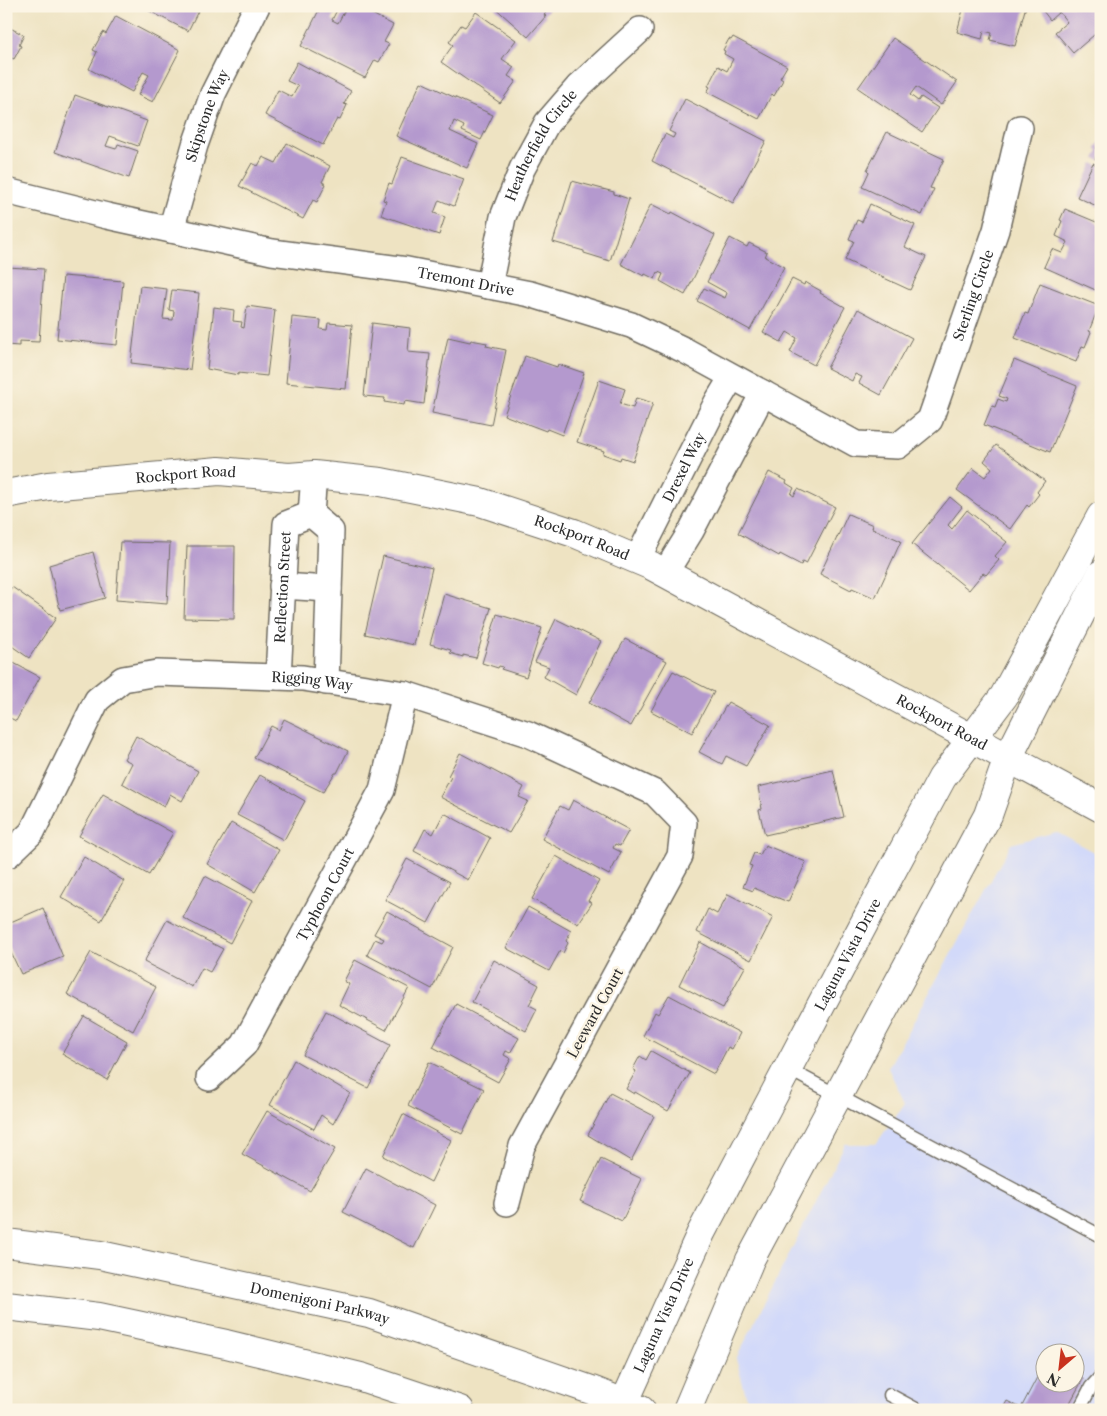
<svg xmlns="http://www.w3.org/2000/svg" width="1107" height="1416" viewBox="0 0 1107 1416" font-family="'Libre Caslon Text',serif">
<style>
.built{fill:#d2d9f9;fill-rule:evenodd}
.building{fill:#b499ce}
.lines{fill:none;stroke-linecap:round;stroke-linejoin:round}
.lane-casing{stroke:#6f6b60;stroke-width:15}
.street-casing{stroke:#6f6b60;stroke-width:28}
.secondary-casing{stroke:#6f6b60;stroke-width:30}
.primary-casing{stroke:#6f6b60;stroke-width:30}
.lane{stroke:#fff;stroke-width:12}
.street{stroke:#fff;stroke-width:25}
.secondary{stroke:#fff;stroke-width:28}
.primary{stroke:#fff;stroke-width:28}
.labels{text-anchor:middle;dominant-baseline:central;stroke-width:5;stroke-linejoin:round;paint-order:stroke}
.street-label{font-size:14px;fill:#2b2b2b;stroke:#fcf5e5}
</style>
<rect width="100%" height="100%" fill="#fcf5e5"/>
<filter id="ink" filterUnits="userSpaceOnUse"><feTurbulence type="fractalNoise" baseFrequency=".02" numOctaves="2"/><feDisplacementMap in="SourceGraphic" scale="10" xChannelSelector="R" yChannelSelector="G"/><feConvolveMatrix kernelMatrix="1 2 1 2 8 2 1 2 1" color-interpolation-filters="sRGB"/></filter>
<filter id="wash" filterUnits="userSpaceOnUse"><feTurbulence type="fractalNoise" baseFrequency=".0096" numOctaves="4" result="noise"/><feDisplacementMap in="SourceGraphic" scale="20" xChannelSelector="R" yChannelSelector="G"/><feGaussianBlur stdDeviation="1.12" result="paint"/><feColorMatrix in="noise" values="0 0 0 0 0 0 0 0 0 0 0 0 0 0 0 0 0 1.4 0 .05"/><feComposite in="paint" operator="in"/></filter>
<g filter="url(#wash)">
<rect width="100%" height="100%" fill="#eee3c2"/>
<path class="built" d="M1056,832l45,24v554h-351l-14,-51 109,-215h31l29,-41 -17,-35 123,-224zM1044,1354h30v30h-30z"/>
<g id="blocks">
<g class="building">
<path d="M140,6h54l5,3 -11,22z"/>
<path d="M321,6h18l-7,14 6,3 9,-17h10l36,19 -9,17 5,2 -10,18 -4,-2 -10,18 -64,-32z"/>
<path d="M384,6h15l-4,6z"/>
<path d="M493,6h58l-7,9 2,1 -18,21z"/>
<path d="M964,6h62l-11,40 -25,-6 2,-7 -8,-2 -2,8 -25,-7z"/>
<path d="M1039,6h62v23l-28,24 -18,-21 12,-10 -8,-10 -9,8z"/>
<path d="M476,12l40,28 -14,19 12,8 -6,9 8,5 -16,22 -59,-41 12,-17 -4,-3 12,-17 4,2z"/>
<path d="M116,16l64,34 -27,52 -15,-7 11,-20 -6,-3 -11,20 -43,-23 8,-17 -4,-2 10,-18 3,2z"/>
<path d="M6,26l18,9 -5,10 2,1 -7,13 -2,-1 -6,11z"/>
<path d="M733,37l54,29 -7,12 3,2 -9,16 -2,-2 -13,25 -52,-27 3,-5 -2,-1 10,-20 9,5 6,-12 -9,-5 1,-3 -2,-1 6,-11 2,1z"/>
<path d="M893,38l64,44 -16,23 -25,-18 -6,8 8,6 3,-4 17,11 -16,24 -64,-44z"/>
<path d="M297,62l54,29 -7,13 3,1 -7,15 -3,-1 -14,26 -58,-30 13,-25 14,7 6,-11 -11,-5z"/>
<path d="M421,82l72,33 -12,25 -19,-9 2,-5 -10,-5 -4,10 28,13 -11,24 -71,-32z"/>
<path d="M75,95l72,26 -9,25 -28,-10 -4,10 10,3 2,-5 20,7 -9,27 -74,-26z"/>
<path d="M685,99l81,42 -33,62 -81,-42 13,-27 8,4 2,-4 -6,-3z"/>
<path d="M887,132l57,27 -14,29 4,1 -12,26 -60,-28 7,-15 -2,-2z"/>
<path d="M1101,139v22l-6,-2 4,-8 -3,-2z"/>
<path d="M287,143l43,23 -8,16 4,2 -9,18 -4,-2 -10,19 -64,-33 13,-23 6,3 5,-9 13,6z"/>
<path d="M402,157l62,22 -10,27 -15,-6 -5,13 11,4 -6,18 -58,-20 5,-14 -3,-1 6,-17 3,1z"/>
<path d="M1093,163l6,3 2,-3v45l-24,-11z"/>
<path d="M572,181l42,11v2l15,5 -19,62 -26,-8v-2l-31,-9z"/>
<path d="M651,204l20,10 1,-2 43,23 -30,60 -25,-14 3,-7 -5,-2 -3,7 -10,-5 -1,2 -23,-12z"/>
<path d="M870,204l45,21 -10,22 21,10 -16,33 -65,-30 9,-19 -5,-2 8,-19 5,2z"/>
<path d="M1065,209l36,15 -1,68 -56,-25 8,-18 10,4 6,-11 -12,-6 6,-15 -2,-1z"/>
<path d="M730,238l17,9 2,-4 18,9 -2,5 19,10 -34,63 -53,-29 7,-13 21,10 2,-5 -20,-11z"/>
<path d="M6,267l38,2 -5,73 -20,-1v5l-13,-1 2,-69h-2z"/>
<path d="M63,276l60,5 -6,64 -60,-6z"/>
<path d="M792,279l12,6 1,-3 16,9 -1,2 25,14 -31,58 -24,-13 7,-14 -10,-6 -6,10 -18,-10z"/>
<path d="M1040,283l59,23 -10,25 2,1 -6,15 -3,-1 -6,16 -61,-24 10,-25 3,1z"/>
<path d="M140,286l27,3 -4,30 10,1 1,-9 -5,-1 3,-20 27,3 -9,77 -59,-7z"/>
<path d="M247,306l28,4 -8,66 -29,-3v2l-31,-6 7,-62 20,3 -1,11 9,1 -1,5 3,1z"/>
<path d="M858,309l54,29 -31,57 -22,-12 3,-6 -7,-3 -3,7 -25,-13z"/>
<path d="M292,317l29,3 -1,9 7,1 1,-7 24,2 -6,64 -60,-6z"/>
<path d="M372,323l38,5 -2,24 22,2 -6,50 -19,-3 -1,4 -20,-3 1,-4 -21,-2z"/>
<path d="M448,337l22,5 1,-2 16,3 -1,3 20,4 -15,75 -59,-12z"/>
<path d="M525,356l32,11 1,-3 26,9 -22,62 -15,-6 -1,2 -42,-16z"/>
<path d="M1014,360l63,26 -27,66 -66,-27 8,-19 3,1 3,-8 8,3 1,-3 -8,-3z"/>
<path d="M599,380l26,9 -5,15 13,4 3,-10 17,5 -20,58 -12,-4 -1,3 -17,-6 1,-3 -27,-9z"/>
<path d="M996,445l49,36 -8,11 2,2 -10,13 -2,-2 -17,24 -53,-39 16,-22 12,9 7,-9 -8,-7z"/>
<path d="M769,472l18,9 -1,2 8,5 -3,6 3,2 4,-7 37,18 -29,57 -4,-2 -1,3 -21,-11 -1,2 -41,-23z"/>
<path d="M950,497l12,10 -14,18 4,4 15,-19 40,32 -12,14 4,4 -13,15 -3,-2 -14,17 -57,-46z"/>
<path d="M848,514l25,11 -1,3 29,13 -26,57 -23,-10 -1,2 -31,-16z"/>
<path d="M120,542l50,1 -3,61 -51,-4z"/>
<path d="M187,546h48l-1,73 -50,-1z"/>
<path d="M93,552l12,46 -45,12 -11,-45z"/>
<path d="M383,556l49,12 -18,77 -49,-11z"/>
<path d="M12,587l44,31 -27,40 -23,-16v-47z"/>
<path d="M444,594l47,14 -15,50 -13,-3v2l-13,-4 1,-3 -21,-6z"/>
<path d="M497,614l45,14 -16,49 -25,-8 2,-2 -4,-1 -1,2 -16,-5z"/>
<path d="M556,619l45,22 -25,54 -32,-18 5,-10 -14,-5z"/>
<path d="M625,639l42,22 -36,65 -42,-23z"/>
<path d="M6,659l34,18 -24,44 -10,-5z"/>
<path d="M673,671l41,21 -22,41 -41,-22z"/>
<path d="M728,702l42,23 -24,41 -20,-10 -4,8 -23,-12z"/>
<path d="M284,719l64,32 -11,22h-2l-12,19 -69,-34 17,-32 8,4z"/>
<path d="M136,736l62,35 -16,30 -12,-7 -6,13 -42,-24 10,-20 -8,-4z"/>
<path d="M460,753l64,34 -5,10 9,4 -19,32 -69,-36 11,-20 -3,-1z"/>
<path d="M833,770l11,47 -79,18 -6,-25 3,-1 -4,-22z"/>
<path d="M260,775l45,26 -21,39 -47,-25z"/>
<path d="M103,794l70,39 -24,42 -70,-39z"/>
<path d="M573,800l56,30 -9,16 -5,-2 -2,4 8,4 -12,23 -67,-36 18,-33 8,4z"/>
<path d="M444,813l46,25 -22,42 -54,-29 11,-22 8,5z"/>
<path d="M231,823l48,27 -24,42 -48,-28z"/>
<path d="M765,845l41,17 -18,40 -34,-14 -1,3 -10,-4 9,-21 -3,-1 5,-12 6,2z"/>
<path d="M556,856l43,25 -11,20 4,2 -14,21 -46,-25z"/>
<path d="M84,857l40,24 -23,40 -40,-24z"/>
<path d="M407,859l43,23 -22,41 -43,-23z"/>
<path d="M205,876l47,25 -22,42 -47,-25z"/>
<path d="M728,894l45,23 -22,43 -54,-28 11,-23 9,5z"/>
<path d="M528,907l43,24 -5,10 2,2 -5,10 -3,-2 -11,20 -43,-23z"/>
<path d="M43,908l20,49 -42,17 -15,-32v-18z"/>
<path d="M387,911l66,36 -21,42 -65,-34 8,-16 7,3 2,-3 -10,-5z"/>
<path d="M167,920l56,29 -13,23 -8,-4 -10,19 -48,-25z"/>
<path d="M700,942l45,25 -22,41 -44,-23z"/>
<path d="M91,952l65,35 -23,44 -66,-37z"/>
<path d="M355,960l54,28 -23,42 -47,-25 10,-21 -5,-3z"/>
<path d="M494,960l45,25 -10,20 8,4 -11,22 -54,-29z"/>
<path d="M669,995l71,38 -8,16 -4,-2 -14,27 -71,-38 12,-24 3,2z"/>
<path d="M456,1004l63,34 -9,15 -4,-2 -2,4 7,4 -13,23 -65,-35z"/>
<path d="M326,1011l64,34 -22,43 -65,-33z"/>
<path d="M84,1016l43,25 -20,39 -45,-26z"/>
<path d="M651,1051l39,22 -22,38 -33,-19 -1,2 -8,-5 10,-18 -3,-2 7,-13 6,4z"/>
<path d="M294,1060l56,33 -17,31 -12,-9 -7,14 -44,-24z"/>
<path d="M429,1062l55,27 -22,45 -54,-28z"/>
<path d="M610,1093l44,23 -23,45 -43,-26z"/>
<path d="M267,1111l68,38 -25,42 -68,-37z"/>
<path d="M403,1114l48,26 -20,42 -48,-26z"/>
<path d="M601,1159l41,20 -20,42 -42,-20z"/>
<path d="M366,1168l69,37 -21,43 -71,-36z"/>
<path d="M1044,1364v20h30v-9l9,4 -17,31h-64l5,-9 14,7z"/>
</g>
</g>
</g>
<g filter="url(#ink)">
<use href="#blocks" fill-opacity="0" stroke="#6f6b60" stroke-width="1"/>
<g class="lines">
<g class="lane-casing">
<g id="lane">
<path d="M788,1069l313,167"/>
<path d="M890,1395l28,15"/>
<path d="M1079,1410l12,-23 10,-11"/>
</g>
</g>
<g class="street-casing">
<g id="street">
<path id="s1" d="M6,191l101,25 165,36 135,18 123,24 101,31 53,25 172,94 42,2 32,-26 66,-190 24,-102"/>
<path id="s2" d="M171,230l24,-85 18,-51 44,-88"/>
<path id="s3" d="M489,286l14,-69 19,-48 25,-46 32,-37 61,-56"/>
<path d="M311,514l20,17 -5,151"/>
<path d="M311,514l3,-39"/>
<path id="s4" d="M637,560l80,-158 15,-25"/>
<path d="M665,573l26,-42 72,-138"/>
<path d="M282,586l47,3"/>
<path id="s5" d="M278,677l8,-153 25,-10"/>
<path id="s6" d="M6,854l2,1 24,-23 65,-132 26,-21 34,-6 146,5 102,16 123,40 127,59 29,30 -4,33 -158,290 -15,57"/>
<path id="s7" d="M209,1078l35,-33 138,-255 23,-96"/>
</g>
</g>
<g class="secondary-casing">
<g id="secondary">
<path id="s8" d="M6,494l42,-8 171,-15 70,6 25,-2 67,7 99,20 94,31 78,33 449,242"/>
<path id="s9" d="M621,1410l80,-177 176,-334 65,-121 62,-82 97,-180"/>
<path d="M687,1410l63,-150 238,-445 20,-57 93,-184"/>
</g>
</g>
<g class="primary-casing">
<g id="primary">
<path id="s10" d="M6,1243l94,12 269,58 225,78 47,19"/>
<path d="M6,1306l93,11 127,27 135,33 99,33"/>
</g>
</g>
<use href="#lane" class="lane"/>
<use href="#street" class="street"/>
<use href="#secondary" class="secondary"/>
<use href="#primary" class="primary"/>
</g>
</g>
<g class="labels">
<g class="street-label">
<text stroke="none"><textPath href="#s2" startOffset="120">Skipstone Way</textPath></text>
<text stroke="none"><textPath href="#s3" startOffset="152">Heatherfield Circle</textPath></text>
<text stroke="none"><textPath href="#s1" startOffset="469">Tremont Drive</textPath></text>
<text stroke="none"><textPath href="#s1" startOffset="1110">Sterling Circle</textPath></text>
<text stroke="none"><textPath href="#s4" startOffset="104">Drexel Way</textPath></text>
<text stroke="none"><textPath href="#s8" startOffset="181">Rockport Road</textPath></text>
<text stroke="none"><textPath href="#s8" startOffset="586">Rockport Road</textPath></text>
<text stroke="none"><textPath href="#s5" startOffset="90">Reflection Street</textPath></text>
<text stroke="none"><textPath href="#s6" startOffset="406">Rigging Way</textPath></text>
<text stroke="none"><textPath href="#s8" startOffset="991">Rockport Road</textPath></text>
<text stroke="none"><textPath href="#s7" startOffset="219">Typhoon Court</textPath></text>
<text stroke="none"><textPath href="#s9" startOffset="509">Laguna Vista Drive</textPath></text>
<text transform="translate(595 1013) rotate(-61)">Leeward Court</text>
<text stroke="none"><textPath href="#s10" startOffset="320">Domenigoni Parkway</textPath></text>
<text stroke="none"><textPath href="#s9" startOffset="104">Laguna Vista Drive</textPath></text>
</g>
</g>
<rect width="1107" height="1416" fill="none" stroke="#fcf5e5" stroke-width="25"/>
<g transform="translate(1060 1368) rotate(208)"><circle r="24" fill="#fcf5e5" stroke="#a8a49b"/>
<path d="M0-4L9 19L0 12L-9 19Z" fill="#c8321e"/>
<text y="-8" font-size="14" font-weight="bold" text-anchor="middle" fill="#2b2b2b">N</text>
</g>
</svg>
